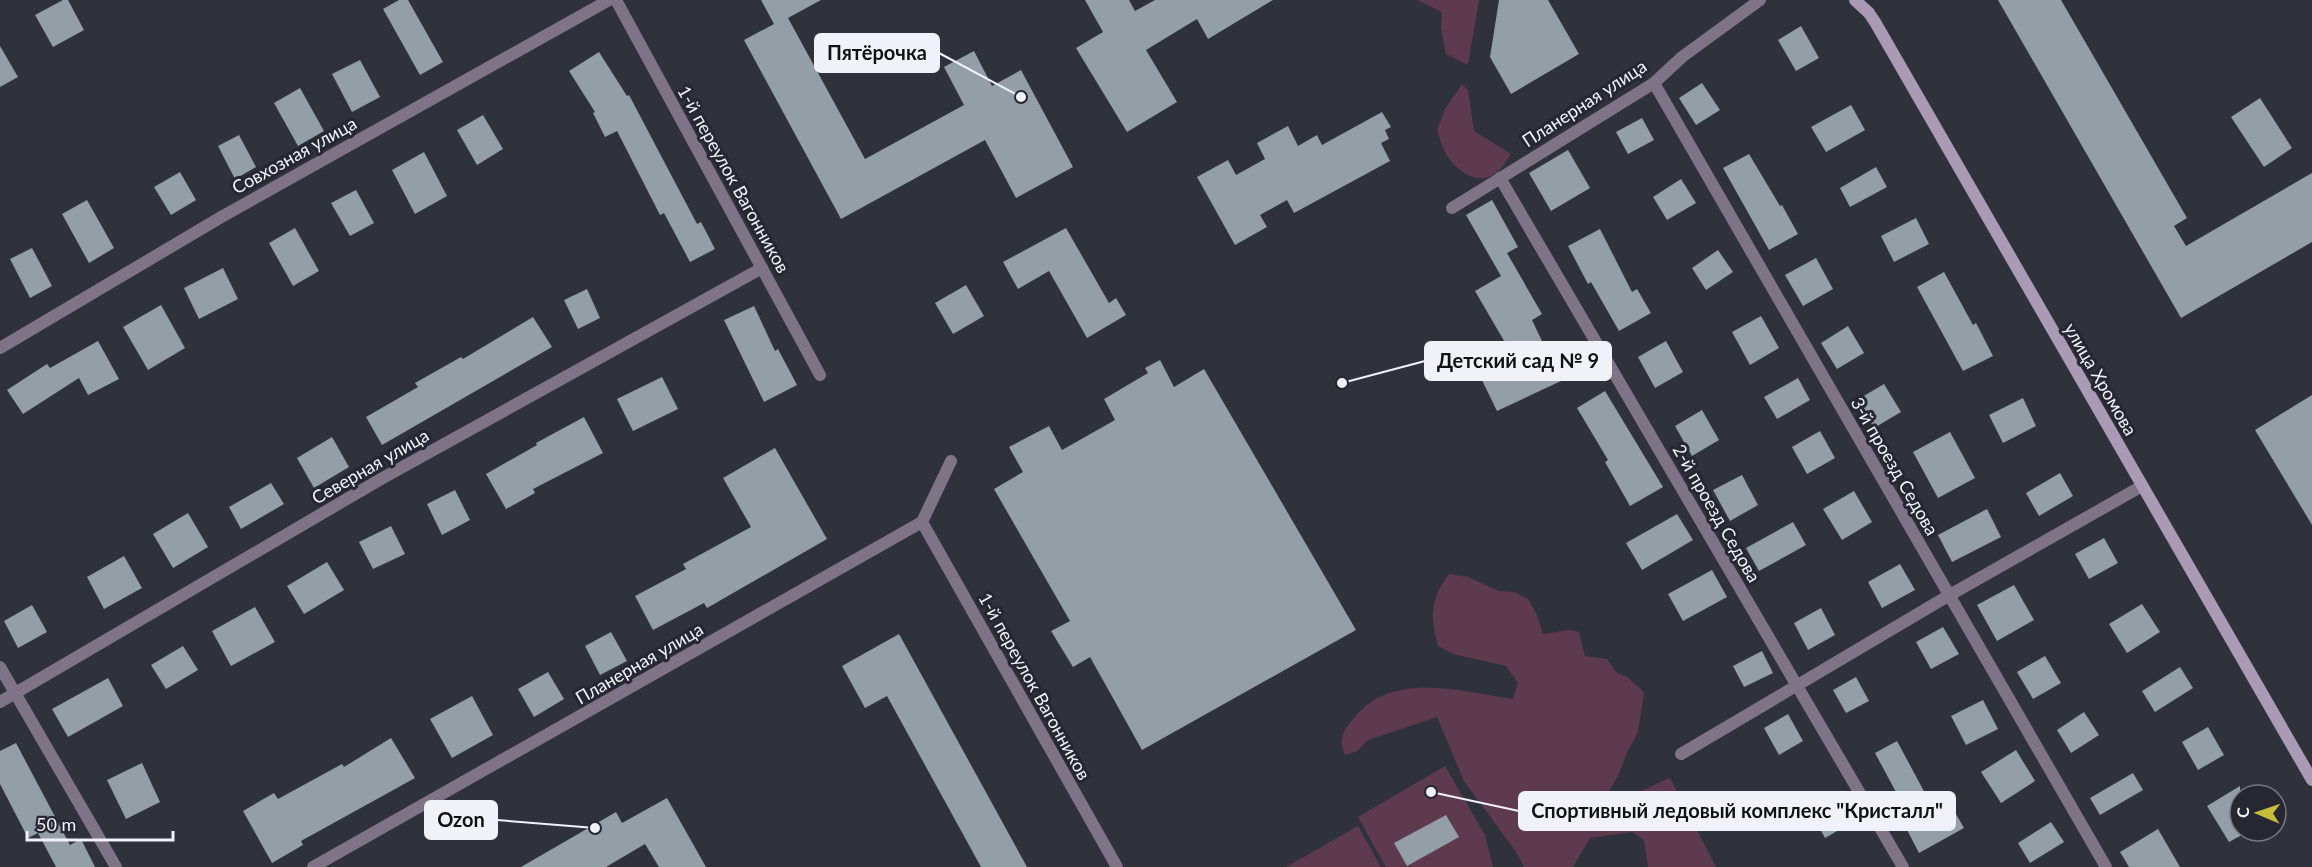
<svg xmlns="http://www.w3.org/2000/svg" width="2312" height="867" viewBox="0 0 2312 867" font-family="Lato,sans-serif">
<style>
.green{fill:#5d3a4d}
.building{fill:#939ea7}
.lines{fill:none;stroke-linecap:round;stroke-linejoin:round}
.minor{stroke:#7f7485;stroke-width:12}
.secondary{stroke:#ab9ab5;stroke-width:12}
.labels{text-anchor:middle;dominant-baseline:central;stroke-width:6;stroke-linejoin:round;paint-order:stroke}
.street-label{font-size:18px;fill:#f1f2f9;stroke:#262731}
.leader{fill:none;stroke:#f1f2f9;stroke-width:2}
.callout-dot{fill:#f1f2f9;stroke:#262731;stroke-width:2}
.callout{fill:#f1f2f9;stroke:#f1f2f9;stroke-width:2}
.callout-label{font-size:20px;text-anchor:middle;font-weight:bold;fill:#111}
</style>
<rect width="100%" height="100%" fill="#2f313b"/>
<g class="green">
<path d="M1417,0h62l-11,65 -22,-11 -5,-26 1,-16z"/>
<path d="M1462,84l6,6 6,41 37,23c-4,6 -9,15 -15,19 -16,13 -38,0 -48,-16 -5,-7 -8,-18 -11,-27l8,-21z"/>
<path d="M1449,574l19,3 31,14 15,1 14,7 8,14 7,21 26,-4 10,2 6,24 22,3 10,14 10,4 17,15 -6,40 -12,23 -8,21 -10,17 -14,9 -7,15c28,-11 55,-28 83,-39l46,89h-68l-4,-27 -12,-8 -42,6 -17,29h-49l-8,-15 -52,-71 -27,-64 -69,23 -11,11 -12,4c-7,-17 -2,-24 9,-37 38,-48 108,-26 159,-19l5,-16 -12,-17 -53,-12 -15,-8c-8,-27 -8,-48 11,-72z"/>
<path d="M1445,766l40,69 8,32h-107l-28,-50z"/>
<path d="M1358,826l23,41h-95z"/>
</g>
<g class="building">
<path d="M63,0h5l16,30 -31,17 -18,-32z"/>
<path d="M399,0h9l35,62 -23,13 -37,-66z"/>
<path d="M761,0h60l-33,18 77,141 99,-54 -20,-38 30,-16 18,35 29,-16 52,97 -57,31 -31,-58 -144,79 -97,-179 30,-16z"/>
<path d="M1085,0h44l6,11 20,-11h118l-65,39 -11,-20 -51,31 31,52 -50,30 -51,-84 27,-16z"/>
<path d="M1499,0h49l31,54 -68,40 -21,-37z"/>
<path d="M1998,0h63l126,218 -13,8 12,20 126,-73v69l-131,76z"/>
<path d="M1801,26l18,32 -23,13 -18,-31z"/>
<path d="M0,46l18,31 -18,10z"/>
<path d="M599,52l28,44 2,-1 68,129 4,-2 14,27 -25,13 -26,-49 -4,2 -43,-84 -12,6 -12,-24 2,-1 -26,-41z"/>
<path d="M360,60l20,37 -28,15 -20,-38z"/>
<path d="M1702,83l18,27 -24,15 -17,-27z"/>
<path d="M300,88l24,43 -26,15 -24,-43z"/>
<path d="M2260,98l32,50 -28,19 -33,-50z"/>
<path d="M1851,105l14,25 -39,22 -15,-25z"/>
<path d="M1382,112l9,15 -6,3 4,9 -8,4 9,18 -96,52 -7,-13 -27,15 7,12 -32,18 -38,-68 31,-17 8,15 29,-16 -8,-16 31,-17 10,20 19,-11 5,10z"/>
<path d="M483,115l20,34 -26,16 -20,-35z"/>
<path d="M1642,118l12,22 -26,14 -12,-22z"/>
<path d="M239,135l17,32 -21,12 -17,-33z"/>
<path d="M1568,150l22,38 -39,23 -22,-38z"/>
<path d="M424,152l23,44 -32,18 -23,-44z"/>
<path d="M1749,154l31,52 2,-1 16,29 -29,16 -46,-82z"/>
<path d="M1876,167l11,20 -37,20 -10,-19z"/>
<path d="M180,172l16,28 -25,15 -17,-28z"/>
<path d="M1681,179l15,24 -29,17 -14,-23z"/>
<path d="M356,190l18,33 -24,13 -19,-33z"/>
<path d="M87,200l27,48 -25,15 -27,-49z"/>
<path d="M1492,200l26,47 -11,6 35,61 -10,6 29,61 -64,30 -18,-37 35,-16 -39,-67 26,-15 -35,-61z"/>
<path d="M1916,218l13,26 -35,18 -13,-26z"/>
<path d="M295,228l24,43 -26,15 -24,-43z"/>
<path d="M1066,228l43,75 7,-5 10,17 -39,23 -38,-67 -31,18 -15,-27z"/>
<path d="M1600,229l32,63 5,-3 14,24 -32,18 -28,-49 -3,2 -20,-38z"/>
<path d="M32,248l20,38 -22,12 -20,-39z"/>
<path d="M1718,250l15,22 -27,18 -14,-22z"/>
<path d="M1816,258l17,31 -30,17 -18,-31z"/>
<path d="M223,268l15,31 -39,20 -15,-31z"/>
<path d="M1944,272l29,53 3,-2 17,33 -30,15 -46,-84z"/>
<path d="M966,285l18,31 -31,18 -18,-31z"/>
<path d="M587,289l13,29 -22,11 -14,-29z"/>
<path d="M161,305l24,43 -37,22 -25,-43z"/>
<path d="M754,306l21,45 3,-2 19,36 -33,17 -40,-82z"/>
<path d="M1761,316l18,32 -29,17 -18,-33z"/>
<path d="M533,317l19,30 -170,98 -16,-28 52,-30 -3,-4 46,-26 2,2z"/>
<path d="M1848,326l16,27 -27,16 -16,-26z"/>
<path d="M98,341l21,38 -31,16 -9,-17 -56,36 -16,-24 40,-26 3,4z"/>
<path d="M1666,341l17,31 -28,16 -17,-31z"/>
<path d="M1160,360l14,27 30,-18 152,261 -214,120 -52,-93 -17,10 -22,-36 19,-10 -76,-132 29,-17 -14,-25 40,-21 13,24 53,-30 -11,-21 44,-26 -3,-5z"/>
<path d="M662,377l16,32 -45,22 -16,-32z"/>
<path d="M1798,378l12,22 -33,19 -13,-22z"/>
<path d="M1884,384l17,28 -27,16 -17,-28z"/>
<path d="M1605,391l58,96 -33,19 -25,-44 3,-2 -31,-52z"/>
<path d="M2312,395v130l-57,-95z"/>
<path d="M2023,398l13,28 -33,17 -14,-28z"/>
<path d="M1702,410l17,30 -27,16 -17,-30z"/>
<path d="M584,417l19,36 -70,36 2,4 -29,16 -20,-35 51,-29 -1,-2z"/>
<path d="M1820,431l15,27 -28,16 -15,-27z"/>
<path d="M1950,432l25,46 -37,20 -25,-46z"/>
<path d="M332,437l17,30 -35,21 -17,-30z"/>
<path d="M775,448l52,91 -120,69 -3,-5 -51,27 -18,-34 51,-27 -3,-5 68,-37 -28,-49z"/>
<path d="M2060,473l13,23 -34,20 -13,-23z"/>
<path d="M1742,475l16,30 -28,16 -17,-31z"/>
<path d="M271,483l13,21 -43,25 -12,-22z"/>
<path d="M455,490l15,30 -28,15 -15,-31z"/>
<path d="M1854,491l18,31 -30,18 -19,-31z"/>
<path d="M1987,509l14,28 -49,25 -14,-27z"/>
<path d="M188,513l20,34 -35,21 -20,-34z"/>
<path d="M1677,514l16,26 -51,30 -16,-27z"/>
<path d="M1793,522l13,23 -47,26 -13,-23z"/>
<path d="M391,526l14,28 -32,15 -14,-27z"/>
<path d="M2104,538l14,25 -29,16 -14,-25z"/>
<path d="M124,556l18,32 -38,21 -17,-32z"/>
<path d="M327,562l17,28 -40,24 -17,-28z"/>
<path d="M1900,564l15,26 -33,18 -14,-26z"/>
<path d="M1712,570l15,27 -44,24 -15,-27z"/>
<path d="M2014,585l20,35 -37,21 -20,-36z"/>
<path d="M2142,604l18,28 -33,21 -18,-29z"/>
<path d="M32,605l15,27 -29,16 -14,-27z"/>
<path d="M255,607l20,35 -44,24 -19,-35z"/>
<path d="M1821,608l14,27 -27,15 -14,-27z"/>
<path d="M1943,627l16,27 -28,15 -15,-27z"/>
<path d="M611,632l16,29 -27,14 -15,-29z"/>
<path d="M899,634l128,233h-46l-94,-171 -22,12 -23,-42z"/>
<path d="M183,646l15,24 -32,19 -15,-24z"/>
<path d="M1762,651l11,22 -29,14 -11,-21z"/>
<path d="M2045,656l16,27 -28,16 -16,-27z"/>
<path d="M2180,667l13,21 -38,24 -13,-21z"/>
<path d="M548,672l16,27 -30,18 -16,-28z"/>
<path d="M1856,677l13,24 -23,12 -13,-23z"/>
<path d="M108,678l15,28 -55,31 -16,-28z"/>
<path d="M472,696l21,39 -41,23 -22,-39z"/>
<path d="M1983,700l15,29 -32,16 -15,-29z"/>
<path d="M2084,712l15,23 -28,18 -14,-23z"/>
<path d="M1788,714l15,27 -24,14 -15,-27z"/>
<path d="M2208,727l16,28 -26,15 -16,-28z"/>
<path d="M391,738l24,40 -114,63 2,4 -31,18 -29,-52 31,-18 4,6 64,-35 2,3z"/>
<path d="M1897,741l36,67 15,-8 16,28 -45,25 -15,-29 7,-4 -36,-67z"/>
<path d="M16,743l54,102 11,-6 14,28h-39l-18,-34 -10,5 -28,-54v-33z"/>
<path d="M2016,750l19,31 -34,22 -20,-31z"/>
<path d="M142,763l18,39 -34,17 -19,-39z"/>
<path d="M2133,773l10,17 -43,25 -10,-17z"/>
<path d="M2240,786v50l-11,6 -22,-36z"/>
<path d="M1838,795l15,27 -28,16 -15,-28z"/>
<path d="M667,798l39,69h-47l-14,-23 -39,23h-85l95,-55 6,11z"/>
<path d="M1446,815l13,22 -52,29 -13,-23z"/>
<path d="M2051,822l13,20 -34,21 -12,-20z"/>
<path d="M2158,829l22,38h-51l-9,-15z"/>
</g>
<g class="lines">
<g class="minor">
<path d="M616,0l204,375"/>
<path d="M1654,83l452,784"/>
<path d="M1500,178l403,689"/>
<path d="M1452,208l202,-125 28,-26 78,-57"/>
<path d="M0,348l223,-132 386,-216"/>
<path d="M922,522l195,345"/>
<path d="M0,667l116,200"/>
<path d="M0,702l381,-223 381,-211"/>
<path d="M1681,754l267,-158 194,-110"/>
<path d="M313,867l609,-345 29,-61"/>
</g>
<path class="secondary" d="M1855,0l14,13 6,9 437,758"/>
</g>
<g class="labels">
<g class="street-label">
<text transform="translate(1584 103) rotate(-33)">Планерная улица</text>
<text transform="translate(294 155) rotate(-29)">Совхозная улица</text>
<text transform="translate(734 179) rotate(61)">1-й переулок Вагонников</text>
<text transform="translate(2101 379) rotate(60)">улица Хромова</text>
<text transform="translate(370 466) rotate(-30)">Северная улица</text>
<text transform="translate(1895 466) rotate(60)">3-й проезд Седова</text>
<text transform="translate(1717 513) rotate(60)">2-й проезд Седова</text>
<text transform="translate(639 663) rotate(-30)">Планерная улица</text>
<text transform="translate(1035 686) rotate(61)">1-й переулок Вагонников</text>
</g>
</g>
<path class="leader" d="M1021 97L939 53M1342 383L1425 361M1431 792L1519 811M595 828L497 820"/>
<g class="callout-dot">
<circle cx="1021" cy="97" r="6"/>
<circle cx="1342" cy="383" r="6"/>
<circle cx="1431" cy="792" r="6"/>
<circle cx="595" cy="828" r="6"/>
</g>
<g class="callout">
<rect x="815" y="34" width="124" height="38" rx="6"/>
<rect x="1425" y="342" width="186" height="38" rx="6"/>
<rect x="1519" y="792" width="436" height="38" rx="6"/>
<rect x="425" y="801" width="72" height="38" rx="6"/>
</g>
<g class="callout-label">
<text x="877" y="60">Пятёрочка</text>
<text x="1518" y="368">Детский сад № 9</text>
<text x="1737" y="818">Спортивный ледовый комплекс "Кристалл"</text>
<text x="461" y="827">Ozon</text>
</g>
<g transform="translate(2258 813) rotate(272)"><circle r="28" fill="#262731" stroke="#777881" stroke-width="1.5"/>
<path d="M0-4.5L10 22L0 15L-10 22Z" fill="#c6bc3c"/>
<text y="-9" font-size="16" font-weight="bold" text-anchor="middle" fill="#f1f2f9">С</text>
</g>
<path d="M27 831v9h146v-9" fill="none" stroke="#f1f2f9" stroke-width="3"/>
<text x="36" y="831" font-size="18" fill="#f1f2f9" stroke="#262731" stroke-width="4.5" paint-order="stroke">50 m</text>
</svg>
